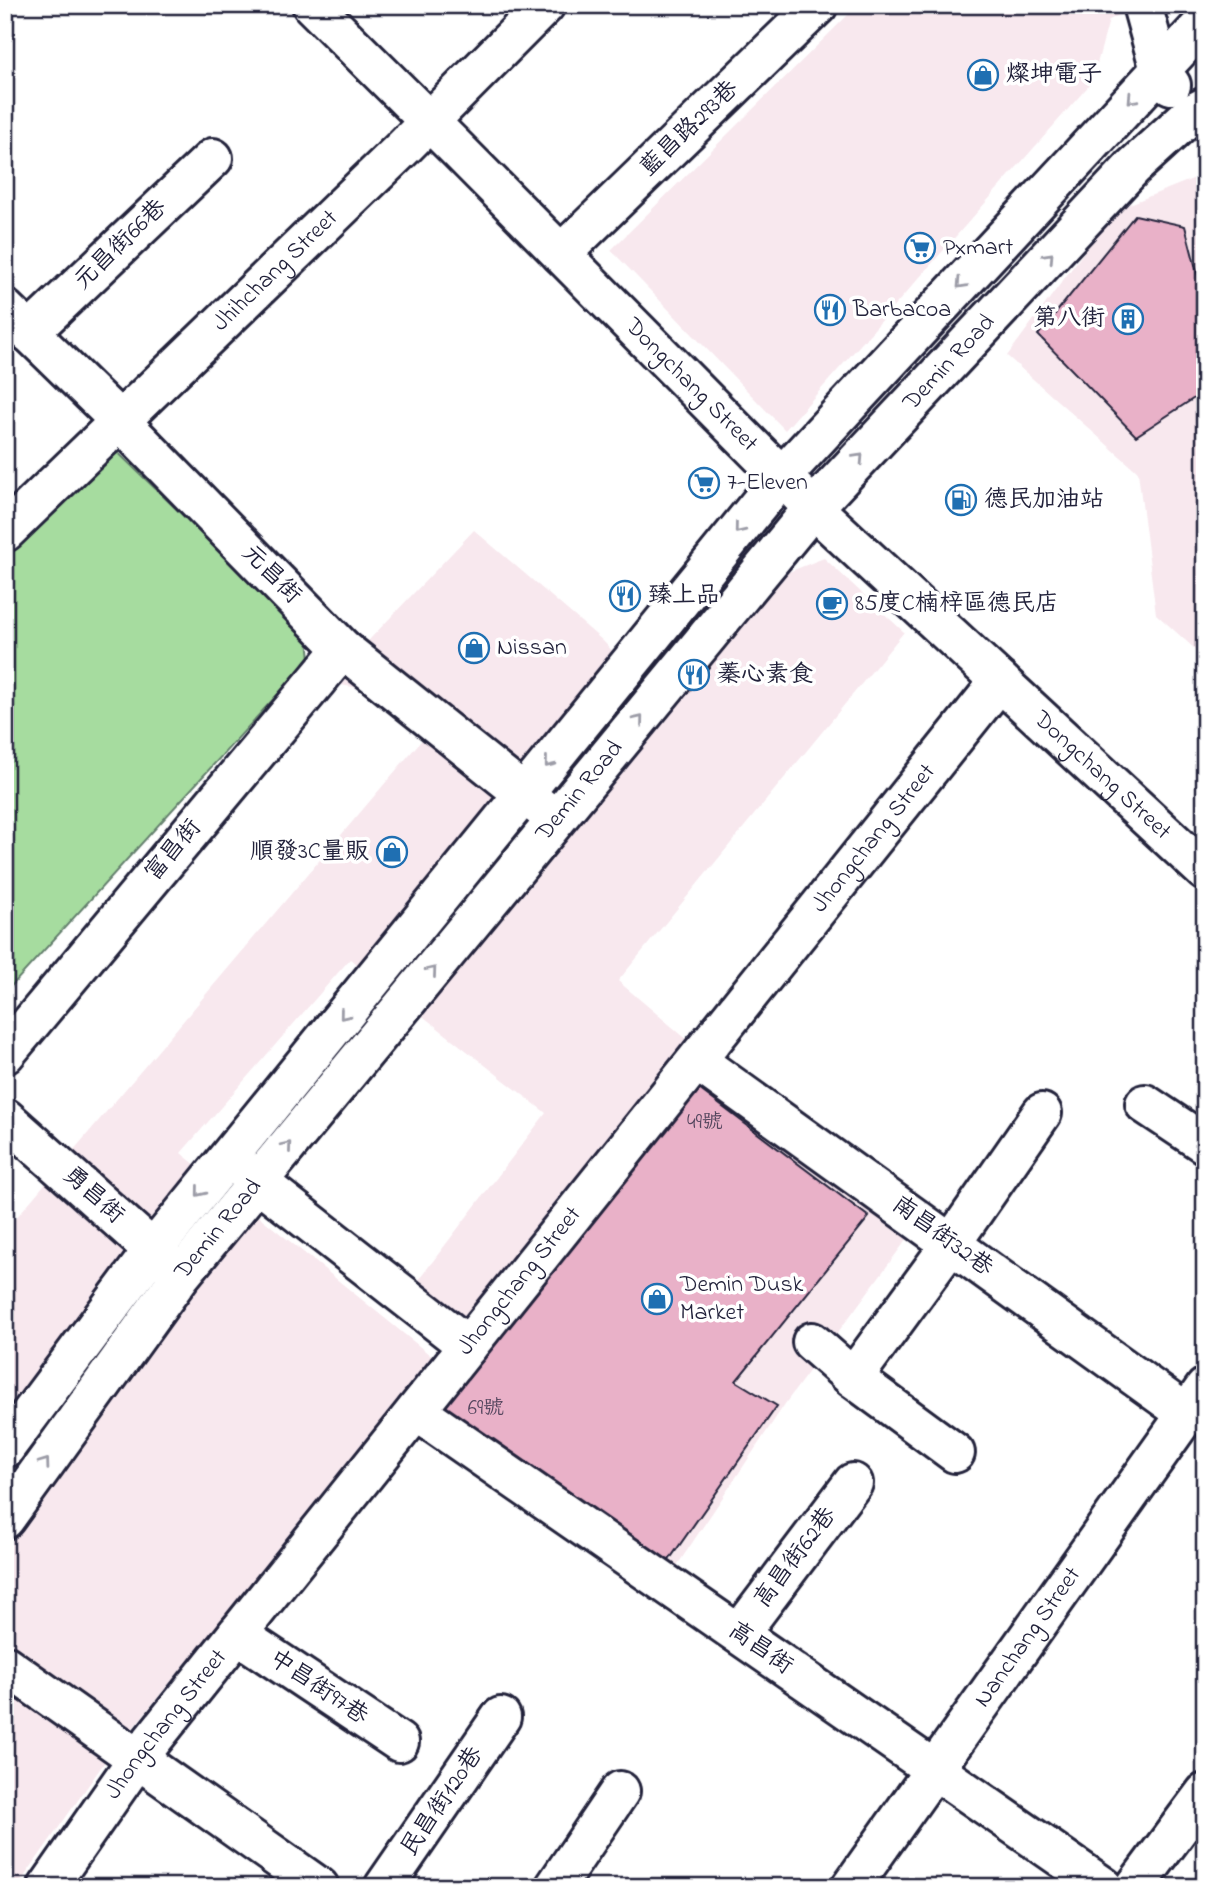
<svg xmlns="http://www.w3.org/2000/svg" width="1210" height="1892" viewBox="0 0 1210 1892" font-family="'Indie Flower','LXGW WenKai TC',sans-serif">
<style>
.built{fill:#f8e8ee}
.green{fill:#a6dc9f;stroke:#647f6d;stroke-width:2}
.building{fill:#e9b1c8;stroke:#22223b;stroke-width:2}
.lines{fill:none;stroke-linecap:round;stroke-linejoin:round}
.minor-casing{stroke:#22223b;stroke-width:44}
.minor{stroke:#fff;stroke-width:38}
.oneway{stroke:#9c9ca7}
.labels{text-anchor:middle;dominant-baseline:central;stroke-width:7;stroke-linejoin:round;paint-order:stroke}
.number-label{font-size:21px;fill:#54465e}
.poi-label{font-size:24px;fill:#22223b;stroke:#fff;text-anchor:start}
.street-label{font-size:24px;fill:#22223b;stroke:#fff}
</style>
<rect width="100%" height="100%" fill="#fff"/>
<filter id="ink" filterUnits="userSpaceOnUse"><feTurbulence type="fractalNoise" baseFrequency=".0143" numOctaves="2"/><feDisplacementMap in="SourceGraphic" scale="14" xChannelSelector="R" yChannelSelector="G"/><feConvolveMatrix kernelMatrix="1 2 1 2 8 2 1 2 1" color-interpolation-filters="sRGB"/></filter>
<g filter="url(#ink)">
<g class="built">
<path d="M858,5h281l-30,15 -17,62 -307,348 -174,-180z"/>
<path d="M1205,174v484l-49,-44 -18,-142 -131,-116 108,-146z"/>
<path d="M474,530l129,111 67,72 116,-140 38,-15 80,74 -286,349 295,250 -126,170 -113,169 -182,-233 -75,-55 129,-169 -196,-154 -169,194 254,206 -331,404 -87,124h-12v-656l421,-496 -49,-44 -49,-8z"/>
</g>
<path class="green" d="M106,441l180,174 22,23 2,21 -305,334v-450z"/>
<g class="building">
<path d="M1135,215l50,11 20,77v88l-69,45 -98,-101z"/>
<path d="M687,1080l182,137 -133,164 41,25 -110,157 -238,-162z"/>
</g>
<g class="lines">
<g class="minor-casing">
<g id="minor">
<path id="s1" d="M312,5l142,141 359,362 392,363"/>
<path d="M1142,5l18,65 11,15"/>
<path d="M561,254l257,-249"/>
<path d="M5,309l116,113 222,227 201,161"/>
<path d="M29,333l184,-175"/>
<path id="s2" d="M5,532l399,-385 141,-142"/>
<path d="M5,1054l338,-405"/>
<path d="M697,1061l490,353"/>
<path d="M1145,1104l60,40"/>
<path d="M5,1118l167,149"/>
<path d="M238,1166l230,180"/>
<path d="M812,1342l41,36 102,75"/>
<path d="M853,1378l98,-134 91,-131"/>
<path d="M416,1411l688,476"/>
<path d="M5,1448l148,-198 629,-774 423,-454"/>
<path id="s3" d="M5,1519l176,-244 632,-767 320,-341 58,-53 14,-7"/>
<path d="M237,1634l162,108"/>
<path d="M739,1634l114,-151"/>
<path d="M5,1665l314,222"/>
<path id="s4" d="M48,1887l90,-129 862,-1077"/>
<path d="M384,1887l117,-170"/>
<path d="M555,1887l65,-96"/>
<path id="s5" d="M851,1887l354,-499"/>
<path d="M1135,1887l70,-94"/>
</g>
</g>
<use href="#minor" class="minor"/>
</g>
<defs><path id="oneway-chevron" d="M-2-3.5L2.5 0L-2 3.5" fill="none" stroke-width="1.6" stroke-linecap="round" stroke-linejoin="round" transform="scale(1.75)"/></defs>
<g class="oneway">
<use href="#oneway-chevron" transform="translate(1132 99) rotate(133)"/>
<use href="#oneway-chevron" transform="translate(1049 257) rotate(-47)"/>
<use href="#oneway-chevron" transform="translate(961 284) rotate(133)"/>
<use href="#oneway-chevron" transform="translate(859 458) rotate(-47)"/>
<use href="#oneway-chevron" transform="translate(739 529) rotate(129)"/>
<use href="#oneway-chevron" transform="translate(639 720) rotate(-51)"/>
<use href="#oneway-chevron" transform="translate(549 763) rotate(129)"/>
<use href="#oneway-chevron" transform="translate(432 971) rotate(-50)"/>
<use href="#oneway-chevron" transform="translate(344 1015) rotate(129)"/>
<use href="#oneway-chevron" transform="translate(287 1146) rotate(-50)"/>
<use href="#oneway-chevron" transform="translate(200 1192) rotate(129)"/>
<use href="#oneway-chevron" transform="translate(45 1463) rotate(-54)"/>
</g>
</g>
<defs>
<g id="shop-ring" transform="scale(1.575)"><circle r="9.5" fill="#fff" stroke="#1f6fb2" stroke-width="1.5"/><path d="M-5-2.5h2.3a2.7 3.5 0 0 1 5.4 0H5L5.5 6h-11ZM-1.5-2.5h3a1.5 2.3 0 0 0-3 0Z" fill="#1f6fb2"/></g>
<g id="supermarket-ring" transform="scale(1.575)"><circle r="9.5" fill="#fff" stroke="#1f6fb2" stroke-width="1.5"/><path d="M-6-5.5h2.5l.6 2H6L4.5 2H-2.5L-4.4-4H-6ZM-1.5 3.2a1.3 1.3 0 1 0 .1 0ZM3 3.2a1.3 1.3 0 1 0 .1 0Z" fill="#1f6fb2"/></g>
<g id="restaurant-ring" transform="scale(1.575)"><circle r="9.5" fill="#fff" stroke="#1f6fb2" stroke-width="1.5"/><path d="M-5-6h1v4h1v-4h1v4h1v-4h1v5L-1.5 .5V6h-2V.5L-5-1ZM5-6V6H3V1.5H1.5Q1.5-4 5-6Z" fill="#1f6fb2"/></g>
<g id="building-ring" transform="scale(1.575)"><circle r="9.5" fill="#fff" stroke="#1f6fb2" stroke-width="1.5"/><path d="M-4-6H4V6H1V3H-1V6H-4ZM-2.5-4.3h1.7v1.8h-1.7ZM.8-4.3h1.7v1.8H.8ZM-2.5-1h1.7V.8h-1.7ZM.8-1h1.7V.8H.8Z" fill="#1f6fb2"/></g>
<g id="fuel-ring" transform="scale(1.575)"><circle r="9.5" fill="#fff" stroke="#1f6fb2" stroke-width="1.5"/><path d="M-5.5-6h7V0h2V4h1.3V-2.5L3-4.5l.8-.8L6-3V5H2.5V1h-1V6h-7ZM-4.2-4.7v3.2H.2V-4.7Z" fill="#1f6fb2"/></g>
<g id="cafe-ring" transform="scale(1.575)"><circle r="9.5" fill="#fff" stroke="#1f6fb2" stroke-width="1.5"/><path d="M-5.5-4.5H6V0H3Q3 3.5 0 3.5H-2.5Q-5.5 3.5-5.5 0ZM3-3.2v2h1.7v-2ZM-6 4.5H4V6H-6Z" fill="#1f6fb2"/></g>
</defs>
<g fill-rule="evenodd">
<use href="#shop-ring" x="983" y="75"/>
<use href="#supermarket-ring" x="920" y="248"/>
<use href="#restaurant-ring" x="830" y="310"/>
<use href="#building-ring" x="1128" y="319"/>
<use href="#supermarket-ring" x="704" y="483"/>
<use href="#fuel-ring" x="961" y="500"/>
<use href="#restaurant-ring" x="625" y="596"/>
<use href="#cafe-ring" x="832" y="604"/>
<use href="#shop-ring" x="474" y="648"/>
<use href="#restaurant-ring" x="694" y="675"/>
<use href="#shop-ring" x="392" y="852"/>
<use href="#shop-ring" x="657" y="1299"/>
</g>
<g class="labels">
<g class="number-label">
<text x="705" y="1123">49號</text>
<text x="486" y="1409">69號</text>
</g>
<g class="poi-label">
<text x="1006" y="75">燦坤電子</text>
<text x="943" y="248">Pxmart</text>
<text x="853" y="310">Barbacoa</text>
<text x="1105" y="319" text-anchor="end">第八街</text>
<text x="727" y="483">7-Eleven</text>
<text x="984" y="500">德民加油站</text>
<text x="648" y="596">臻上品</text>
<text x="855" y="604">85度C楠梓區德民店</text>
<text x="497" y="648">Nissan</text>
<text x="717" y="675">蓁心素食</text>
<text x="369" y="852" text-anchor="end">順發3C量販</text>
<text x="680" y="1285">Demin Dusk<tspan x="680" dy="28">Market</tspan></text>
</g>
<g class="street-label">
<text transform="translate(690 129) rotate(-44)">藍昌路293巷</text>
<text transform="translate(121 245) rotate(-44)">元昌街66巷</text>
<text stroke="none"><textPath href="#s2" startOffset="376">Jhihchang Street</textPath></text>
<text stroke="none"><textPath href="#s3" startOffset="1494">Demin Road</textPath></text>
<text stroke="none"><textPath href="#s1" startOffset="537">Dongchang Street</textPath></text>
<text transform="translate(271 575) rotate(45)">元昌街</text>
<text stroke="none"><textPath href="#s1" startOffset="1104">Dongchang Street</textPath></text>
<text stroke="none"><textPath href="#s3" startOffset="928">Demin Road</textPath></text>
<text stroke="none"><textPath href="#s4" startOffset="1335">Jhongchang Street</textPath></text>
<text transform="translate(174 851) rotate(-50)">富昌街</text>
<text transform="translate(93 1196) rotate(42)">勇昌街</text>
<text stroke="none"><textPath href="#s3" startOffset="360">Demin Road</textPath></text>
<text transform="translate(942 1237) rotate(36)">南昌街32巷</text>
<text stroke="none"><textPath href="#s4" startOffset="768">Jhongchang Street</textPath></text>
<text transform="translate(796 1558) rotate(-53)">高昌街62巷</text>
<text stroke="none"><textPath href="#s5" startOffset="306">Nanchang Street</textPath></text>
<text transform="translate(760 1649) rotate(35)">高昌街</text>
<text transform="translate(318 1688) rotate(34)">中昌街97巷</text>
<text stroke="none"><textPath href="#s4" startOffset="201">Jhongchang Street</textPath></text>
<text transform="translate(443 1802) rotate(-56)">民昌街120巷</text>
</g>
</g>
<rect width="1210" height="1892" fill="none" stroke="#fff" stroke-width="28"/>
<rect x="14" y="14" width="1182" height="1864" fill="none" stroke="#22223b" stroke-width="2.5" filter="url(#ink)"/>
</svg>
